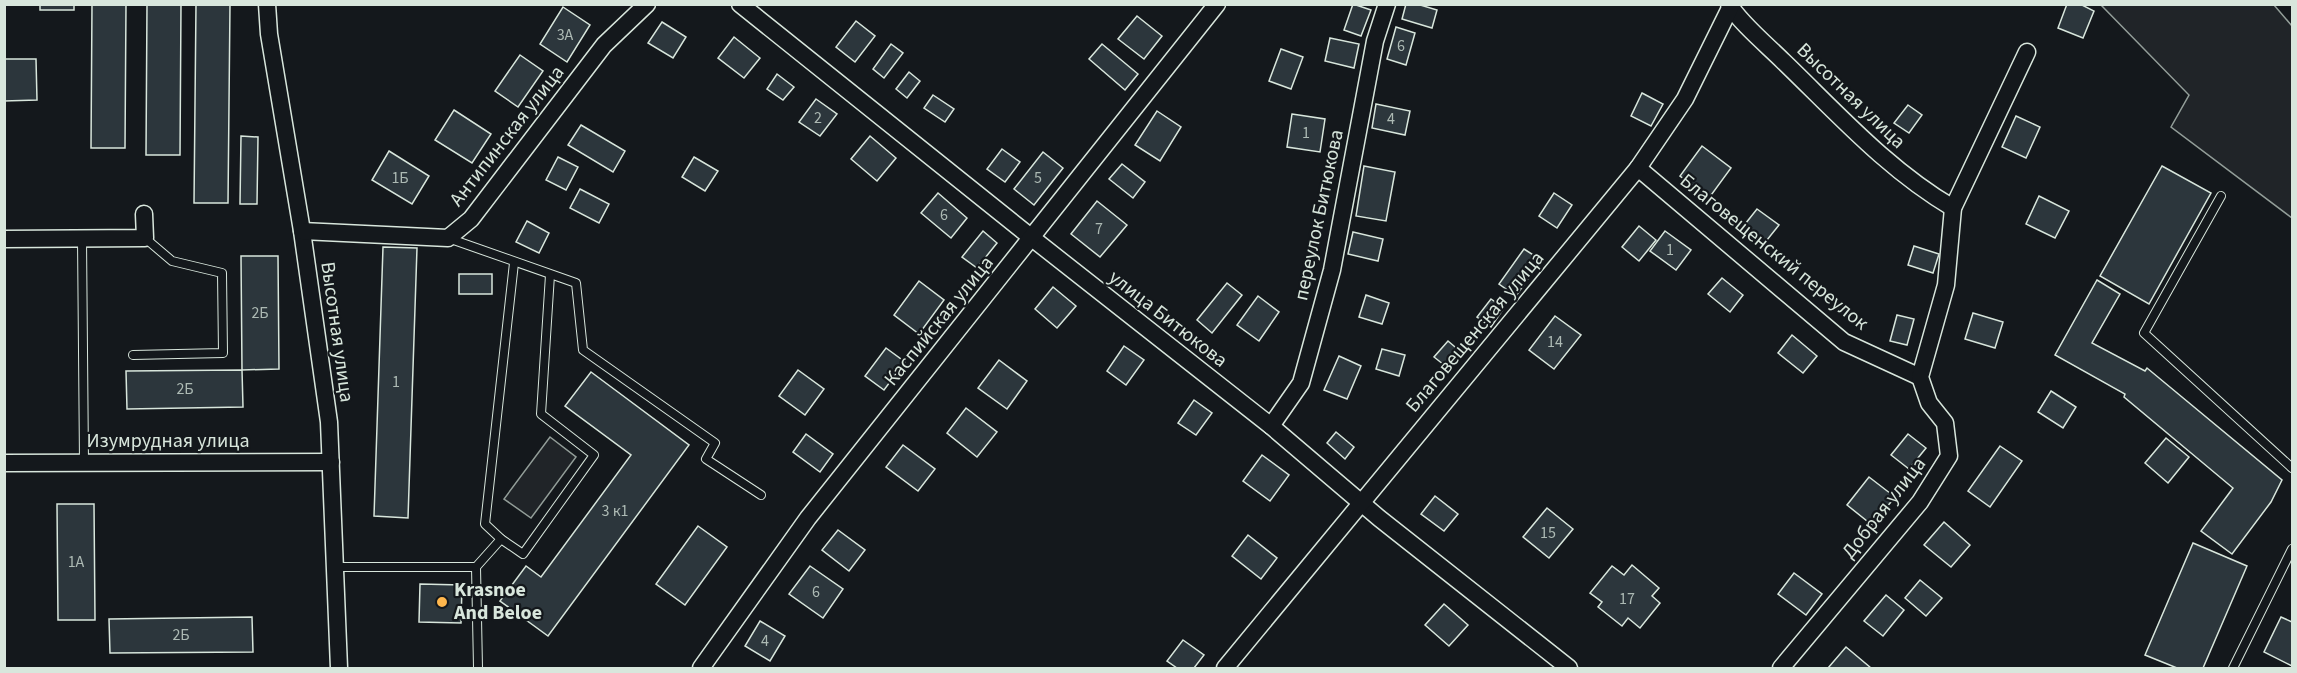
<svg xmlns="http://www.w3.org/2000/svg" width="2297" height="673" viewBox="0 0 2297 673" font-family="'Source Sans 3',sans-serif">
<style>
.green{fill:#202428;stroke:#939e99;stroke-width:1.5}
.building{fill:#2c363c;stroke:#d8e6dc;stroke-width:1.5}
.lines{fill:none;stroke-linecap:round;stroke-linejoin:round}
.lane-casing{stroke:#d8e6dc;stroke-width:10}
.street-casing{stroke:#d8e6dc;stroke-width:19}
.lane{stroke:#14181c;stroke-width:8}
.street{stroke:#14181c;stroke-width:16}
.poi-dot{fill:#ffb74d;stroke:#14181c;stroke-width:2}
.labels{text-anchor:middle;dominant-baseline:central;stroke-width:4.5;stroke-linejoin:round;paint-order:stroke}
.number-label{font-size:16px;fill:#adbab4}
.street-label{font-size:20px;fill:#d8e6dc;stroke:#14181c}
.poi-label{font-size:20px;font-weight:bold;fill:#d8e6dc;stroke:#14181c;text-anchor:start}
</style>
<rect width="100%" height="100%" fill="#14181c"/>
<g class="green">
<path d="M2101,5h173l18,21v192l-121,-91 18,-32z"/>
<path d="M550,437l26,20 -45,61 -27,-19z"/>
</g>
<g class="building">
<rect x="40" y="4" width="34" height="6"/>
<path d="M92,4h34l-1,144h-34z"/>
<path d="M147,4h34l-1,151h-34z"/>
<path d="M196,4h34l-2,199h-34z"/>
<path d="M1353,4l18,6 -10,26 -17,-6z"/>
<path d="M1406,4h11l20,6 -5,18 -30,-9z"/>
<path d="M2067,4h13l14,7 -11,27 -25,-10z"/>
<path d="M563,7l27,18 -23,37 -27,-18z"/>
<path d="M1137,16l25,20 -18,23 -26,-20z"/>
<path d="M856,21l19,15 -20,26 -19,-15z"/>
<path d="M662,22l24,15 -13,21 -25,-15z"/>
<path d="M1396,27l19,6 -9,32 -19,-6z"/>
<path d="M734,37l26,21 -16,20 -26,-20z"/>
<path d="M1330,38l29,6 -5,24 -29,-7z"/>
<path d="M891,44l12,9 -19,25 -11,-9z"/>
<path d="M1102,44l36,30 -13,16 -36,-31z"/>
<path d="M1281,49l22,8 -12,32 -22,-8z"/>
<path d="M520,55l23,16 -25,36 -23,-16z"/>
<path d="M4,59h32l1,41 -33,1z"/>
<path d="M909,72l11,9 -13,17 -11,-9z"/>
<path d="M777,74l17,13 -11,13 -16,-11z"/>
<path d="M1642,93l21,11 -12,22 -20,-10z"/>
<path d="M933,95l21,14 -9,13 -21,-14z"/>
<path d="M816,99l21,15 -17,22 -21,-14z"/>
<path d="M1376,104l34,7 -5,24 -33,-7z"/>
<path d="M1908,105l14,10 -13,18 -15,-10z"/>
<path d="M454,110l37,24 -19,29 -37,-23z"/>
<path d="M1157,111l24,16 -21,34 -25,-16z"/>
<path d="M1292,114l33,5 -5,33 -33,-5z"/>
<path d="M2016,116l24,11 -14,31 -24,-11z"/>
<path d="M581,125l44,26 -12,21 -45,-27z"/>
<path d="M241,136l17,1 -1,67h-17z"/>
<path d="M870,136l26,22 -19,23 -26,-22z"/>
<path d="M1702,146l29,22 -22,30 -29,-22z"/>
<path d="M1002,149l18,13 -15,20 -18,-13z"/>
<path d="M389,151l40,25 -17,28 -40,-24z"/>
<path d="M1043,152l20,16 -29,37 -20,-16z"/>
<path d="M558,157l20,10 -12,23 -20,-10z"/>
<path d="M694,157l24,14 -13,20 -23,-14z"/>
<path d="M1122,164l23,18 -12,16 -24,-19z"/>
<path d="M1364,166l31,6 -9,49 -30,-5z"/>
<path d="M2162,166l49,27 -62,111 -49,-28z"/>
<path d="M580,189l29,15 -10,19 -29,-15z"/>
<path d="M938,193l29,25 -16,20 -30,-25z"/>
<path d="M1554,193l18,12 -15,23 -18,-12z"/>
<path d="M2039,196l30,15 -14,27 -29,-14z"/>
<path d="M1097,201l30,24 -27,32 -29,-23z"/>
<path d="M1757,209l22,16 -16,20 -21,-17z"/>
<path d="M527,221l22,12 -10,20 -23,-11z"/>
<path d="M1639,226l17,14 -17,21 -17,-14z"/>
<path d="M983,231l14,12 -20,25 -15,-11z"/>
<path d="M1665,231l26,19 -15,20 -26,-19z"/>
<path d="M1353,232l30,7 -5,22 -30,-7z"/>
<path d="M1914,246l25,8 -6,19 -25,-8z"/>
<path d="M383,247l34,1 -9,270 -34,-2z"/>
<path d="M1524,249l17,11 -25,36 -17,-12z"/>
<path d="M241,256h37l1,113 -37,1z"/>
<rect x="459" y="274" width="33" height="20"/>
<path d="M1722,278l21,17 -13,17 -22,-18z"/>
<path d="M2097,280l23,14 -28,49 53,28 2,-3 135,112 -11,22 -39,52 -31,-23 32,-43 -109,-91 1,-3 -70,-39z"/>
<path d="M919,281l25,19 -25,34 -25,-19z"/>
<path d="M1227,283l15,12 -30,38 -15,-13z"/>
<path d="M1053,287l23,19 -19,22 -22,-19z"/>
<path d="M1366,295l23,8 -7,21 -23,-7z"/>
<path d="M1258,296l21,16 -20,29 -22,-16z"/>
<path d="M1491,299l13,9 -13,19 -14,-10z"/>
<path d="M1973,313l30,9 -8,26 -30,-9z"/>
<path d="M1897,315l17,4 -7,26 -17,-4z"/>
<path d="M1555,316l26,19 -27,34 -25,-19z"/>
<path d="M1792,335l25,21 -14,17 -25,-20z"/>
<path d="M1448,341l13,11 -13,16 -14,-11z"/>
<path d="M1124,346l20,14 -18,25 -19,-14z"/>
<path d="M886,348l19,14 -21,28 -19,-14z"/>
<path d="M1382,349l23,6 -6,21 -23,-7z"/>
<path d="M1339,356l22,10 -14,33 -23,-9z"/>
<path d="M999,360l28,21 -20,28 -29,-21z"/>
<path d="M242,370l1,37 -116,2 -1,-38z"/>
<path d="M798,370l26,19 -19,26 -26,-19z"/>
<path d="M591,372l98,73 -141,191 -48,-35 26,-35 15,11 90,-122 -66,-49z"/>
<path d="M2051,391l25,16 -13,21 -25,-16z"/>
<path d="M1194,400l18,13 -16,22 -18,-12z"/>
<path d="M966,408l31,24 -20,25 -30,-24z"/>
<path d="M1336,432l18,15 -9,12 -18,-16z"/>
<path d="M806,434l27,20 -13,18 -27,-20z"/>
<path d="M1908,434l18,14 -17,21 -18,-14z"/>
<path d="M2166,438l23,19 -21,26 -23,-20z"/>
<path d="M903,445l32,24 -17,22 -32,-24z"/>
<path d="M2000,446l22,15 -32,46 -22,-16z"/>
<path d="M1262,455l27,20 -19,26 -27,-20z"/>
<path d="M1869,477l26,20 -23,28 -25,-20z"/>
<path d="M1435,496l23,18 -14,17 -23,-17z"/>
<path d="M57,504h37l1,116h-37z"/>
<path d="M1547,508l26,21 -24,29 -26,-21z"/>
<path d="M1944,522l26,23 -19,22 -27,-22z"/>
<path d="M698,526l29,21 -42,58 -29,-21z"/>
<path d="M838,530l27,20 -16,21 -27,-21z"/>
<path d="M1248,535l29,23 -16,21 -29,-23z"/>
<path d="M2193,543l54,23 -44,102h-26l-32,-13z"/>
<path d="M1632,565l27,23 -7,8 8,7 -20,25 -12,-10 -6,8 -24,-19 4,-5 -12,-9 22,-27 12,9z"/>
<path d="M810,566l33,23 -20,29 -34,-24z"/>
<path d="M1794,573l28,21 -16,21 -28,-21z"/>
<path d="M1920,580l22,18 -16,18 -21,-18z"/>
<path d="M420,584l42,1 -1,38 -42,-1z"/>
<path d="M1886,595l18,15 -21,26 -19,-15z"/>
<path d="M1444,604l24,21 -19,21 -24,-21z"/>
<path d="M252,617l1,35 -143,1 -1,-34z"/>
<path d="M2281,617l11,5v44l-28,-14z"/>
<path d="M760,621l25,15 -15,25 -25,-15z"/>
<path d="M1183,640l21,15 -10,13h-17l-10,-7z"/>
<path d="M1846,647l25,21h-43z"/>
</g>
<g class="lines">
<g class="lane-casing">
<g id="lane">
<path d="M2221,196l-77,137 148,135"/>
<path d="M448,238l128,45 7,67 132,93 -9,16 55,36"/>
<path d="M82,239l2,223"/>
<path d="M133,355l90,-2 -1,-80 -50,-12 -27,-23"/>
<path d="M501,539l-16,-15 29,-261"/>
<path d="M336,567h140l25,-28 22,15 71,-99 -53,-41 9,-139"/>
<path d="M476,567l2,101"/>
<path d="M2233,668l59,-119"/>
</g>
</g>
<g class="street-casing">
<g id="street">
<path d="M267,4l2,30 33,197 27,191 10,246"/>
<path d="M740,4l292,234 239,188 108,92 190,150"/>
<path d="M1729,4c10,18 39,42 54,57 54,52 105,109 170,147"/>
<path d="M1638,168l206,174 76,35"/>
<path d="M302,231l146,7 23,-19 133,-174 43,-41"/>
<path d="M4,239l141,-1 -1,-24"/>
<path d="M1271,426l30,-43 31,-113 43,-229 12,-37"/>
<path d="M4,463l327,-1"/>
<path d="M701,668l107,-150 409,-514"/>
<path d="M1225,668l413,-500 47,-69 47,-95"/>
<path d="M1781,668l139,-166 29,-46 -4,-33 -16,-20 -9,-26 26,-92 7,-77 74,-156"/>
</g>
</g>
<use href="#lane" class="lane"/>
<use href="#street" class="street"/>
</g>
<circle class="poi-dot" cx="442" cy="602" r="6"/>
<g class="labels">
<g class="number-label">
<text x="565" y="35">3А</text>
<text x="1401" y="46">6</text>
<text x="818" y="118">2</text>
<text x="1391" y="119">4</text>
<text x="1306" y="133">1</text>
<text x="400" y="178">1Б</text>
<text x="1038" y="178">5</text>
<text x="944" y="215">6</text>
<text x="1099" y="229">7</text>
<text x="1670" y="250">1</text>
<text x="260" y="313">2Б</text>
<text x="1555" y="342">14</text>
<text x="396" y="382">1</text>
<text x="185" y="389">2Б</text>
<text x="615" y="511">3 к1</text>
<text x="1548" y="533">15</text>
<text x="76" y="562">1А</text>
<text x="816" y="592">6</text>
<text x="1627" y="599">17</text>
<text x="181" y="635">2Б</text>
<text x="765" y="641">4</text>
</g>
<g class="street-label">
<text transform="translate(1851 96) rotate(44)">Высотная улица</text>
<text transform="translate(507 136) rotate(-52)">Антипинская улица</text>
<text transform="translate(1319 215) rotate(-78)">переулок Битюкова</text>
<text transform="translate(1774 252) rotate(39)">Благовещенский переулок</text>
<text transform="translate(1168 319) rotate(38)">улица Битюкова</text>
<text transform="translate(939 321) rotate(-51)">Каспийская улица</text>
<text transform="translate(337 332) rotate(82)">Высотная улица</text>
<text transform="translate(1475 332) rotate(-50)">Благовещенская улица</text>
<text x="168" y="441">Изумрудная улица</text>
<text transform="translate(1884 508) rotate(-52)">Добрая улица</text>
</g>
<g class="poi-label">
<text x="454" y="590">Krasnoe<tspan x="454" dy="23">And Beloe</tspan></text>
</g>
</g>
<rect width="2297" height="673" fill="none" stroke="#d8e6dc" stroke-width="12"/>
</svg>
